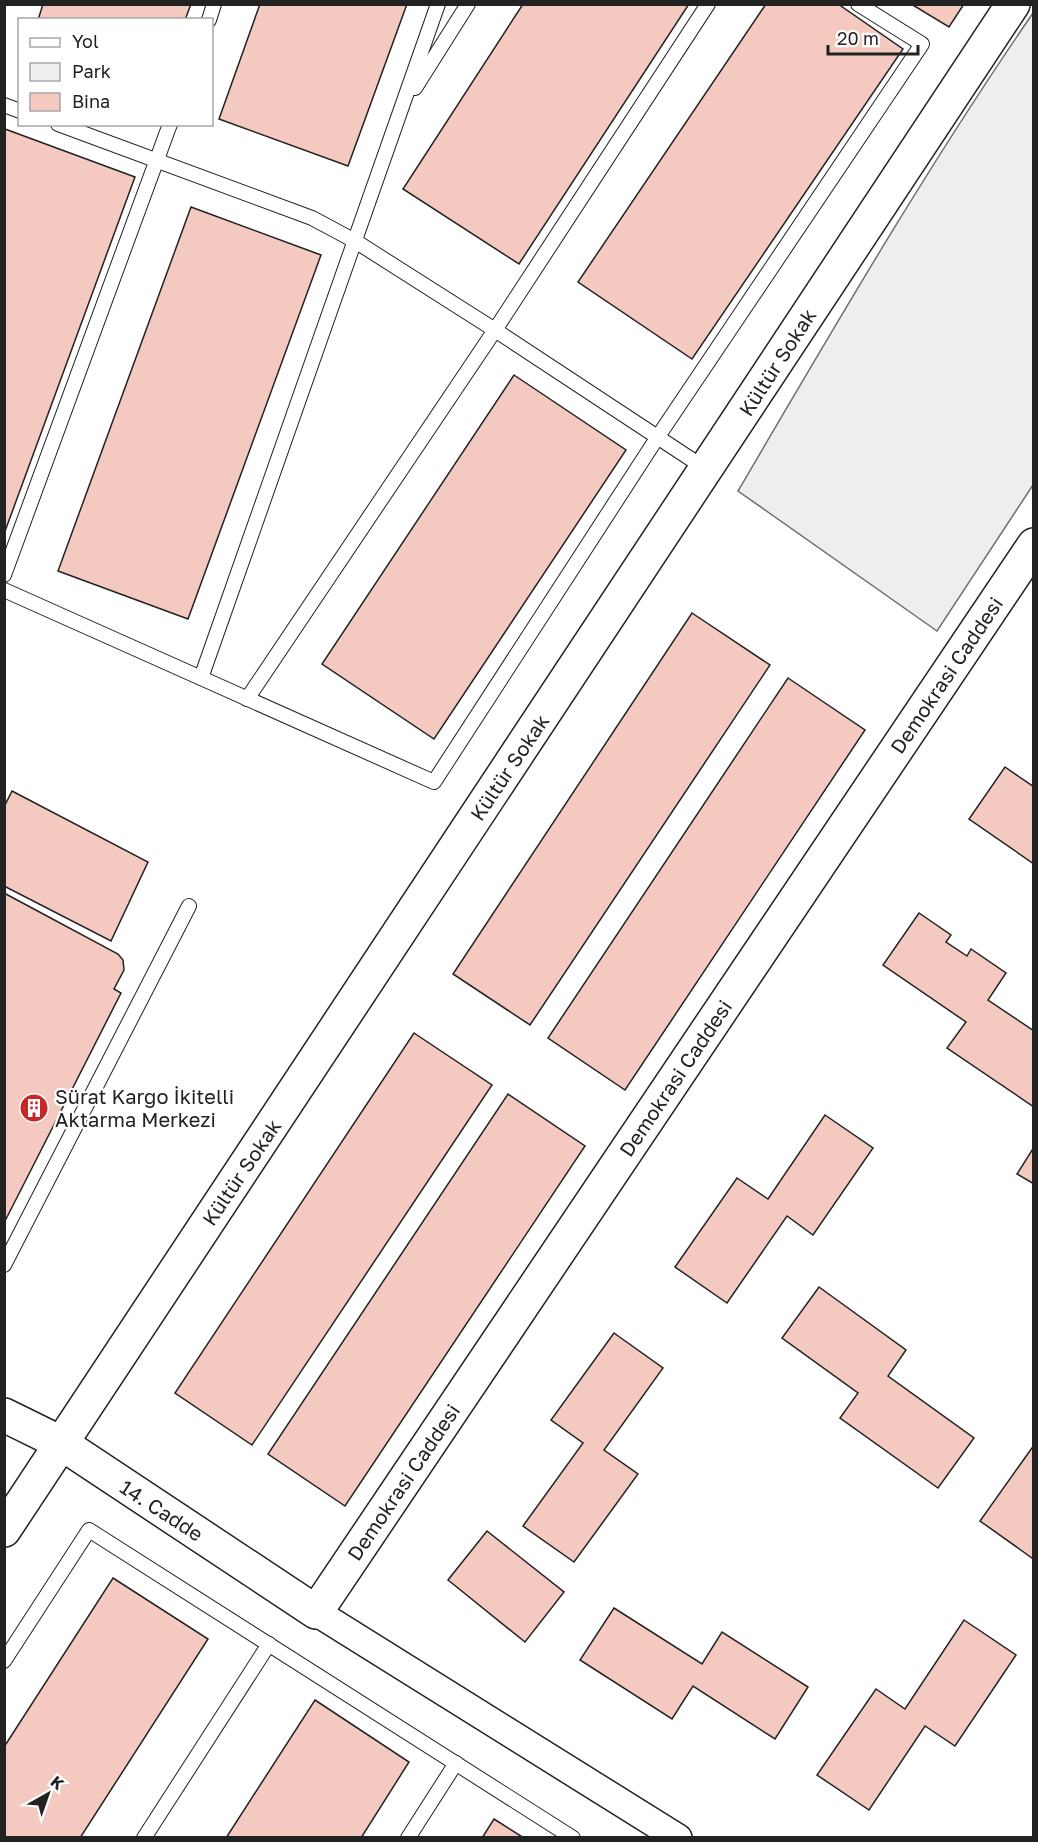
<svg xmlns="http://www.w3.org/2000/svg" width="1038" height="1842" viewBox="0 0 1038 1842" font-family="'Golos Text',sans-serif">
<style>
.green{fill:#eee;stroke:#6f6f6f;stroke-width:1.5}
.building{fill:#f3c9c0;stroke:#222;stroke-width:1.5}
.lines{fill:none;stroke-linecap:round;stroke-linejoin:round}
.lane-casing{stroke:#222;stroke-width:16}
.street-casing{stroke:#222;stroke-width:30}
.secondary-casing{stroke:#222;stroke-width:36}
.lane{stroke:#fff;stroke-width:14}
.street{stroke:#fff;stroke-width:27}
.secondary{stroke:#fff;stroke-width:33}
.labels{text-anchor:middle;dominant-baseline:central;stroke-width:4.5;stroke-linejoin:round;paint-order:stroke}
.street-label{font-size:20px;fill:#222;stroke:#fff}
.poi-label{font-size:20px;fill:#222;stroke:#fff;text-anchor:start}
</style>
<rect width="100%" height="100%" fill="#fff"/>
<path class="green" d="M1033,13v472l-96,146 -199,-140c95,-162 189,-324 295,-478z"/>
<g class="building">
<path d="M43,4h148l-6,16h-147z"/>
<path d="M260,4h147l-59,162 -129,-47z"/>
<path d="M523,4h166l-170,260 -116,-75z"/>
<path d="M766,4h72l65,45 -211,310 -114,-77z"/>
<path d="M911,4h53l-15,23z"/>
<path d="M5,129l130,48 -131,357v-404z"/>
<path d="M191,207l130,48 -133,364 -130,-48z"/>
<path d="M514,375l112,75 -192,289 -112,-75z"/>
<path d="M692,613l78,52 -240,360 -77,-51z"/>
<path d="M788,678l77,52 -240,360 -77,-52z"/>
<path d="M1005,767l29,20v77l-65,-45z"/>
<path d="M12,791l136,71 -37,79 -107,-55v-79z"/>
<path d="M4,893l114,61 5,6 1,10 -10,19 7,4 -117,230z"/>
<path d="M919,913l32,22 -5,7 21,14 4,-7 35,24 -18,27 46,31v76l-87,-59 19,-26 -83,-57z"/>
<path d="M414,1033l78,52 -240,360 -77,-52z"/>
<path d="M508,1094l77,52 -240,360 -77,-52z"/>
<path d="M825,1115l48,33 -60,87 -26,-19 -60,87 -52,-36 62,-89 31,21z"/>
<path d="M1034,1147v37l-17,-10z"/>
<path d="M819,1287l87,63 -18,26 86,62 -36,50 -98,-70 18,-25 -76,-55z"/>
<path d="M614,1333l49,35 -59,82 34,24 -64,88 -51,-36 60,-83 -32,-23z"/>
<path d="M1034,1445v111l-2,2 -52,-37z"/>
<path d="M487,1531l77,61 -39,50 -77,-62z"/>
<path d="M113,1578l95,61 -128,199h-76v-91z"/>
<path d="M614,1608l88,56 20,-32 86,55 -33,52 -82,-53 -21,33 -92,-59z"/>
<path d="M964,1620l52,35 -61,91 -30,-20 -56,84 -52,-35 59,-86 29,20z"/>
<path d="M315,1700l94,62 -48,76h-135z"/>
<path d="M494,1819l30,19h-42z"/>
</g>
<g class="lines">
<g class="lane-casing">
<g id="lane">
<path d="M209,20l5,-16"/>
<path d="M415,88l53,-84"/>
<path d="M4,105l16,6"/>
<path d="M58,124l254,94 43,23 140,89 211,139"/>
<path d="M4,575l166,-451"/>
<path d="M4,590l430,192 223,-344 265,-394 -64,-40"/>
<path d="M201,678l237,-674"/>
<path d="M247,699l248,-369 213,-326"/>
<path d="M4,1265l185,-359"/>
<path d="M4,1661l85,-131 484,308"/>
<path d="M144,1838l125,-194"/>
<path d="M408,1838l48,-75"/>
</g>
</g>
<g class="street-casing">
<path id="street" d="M316,1612l362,226"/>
</g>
<g class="secondary-casing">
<g id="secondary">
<path d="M4,1415l57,28 255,169 718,-1067"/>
<path d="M4,1530l1009,-1526"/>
</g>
</g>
<use href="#lane" class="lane"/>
<use href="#street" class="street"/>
<use href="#secondary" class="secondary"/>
</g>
<defs>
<g id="building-disc" transform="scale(1.5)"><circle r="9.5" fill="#c62828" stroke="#fff"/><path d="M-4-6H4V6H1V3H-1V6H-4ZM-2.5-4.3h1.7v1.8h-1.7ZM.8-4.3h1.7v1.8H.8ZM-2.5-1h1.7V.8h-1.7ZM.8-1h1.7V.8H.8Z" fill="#fff"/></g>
</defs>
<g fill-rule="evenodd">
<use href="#building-disc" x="34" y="1108"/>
</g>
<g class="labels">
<g class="street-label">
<text transform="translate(777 362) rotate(-57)">Kültür Sokak</text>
<text transform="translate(946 675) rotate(-56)">Demokrasi Caddesi</text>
<text transform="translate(509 767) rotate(-56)">Kültür Sokak</text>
<text transform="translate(675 1078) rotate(-56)">Demokrasi Caddesi</text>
<text transform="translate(241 1172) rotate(-56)">Kültür Sokak</text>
<text transform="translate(403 1482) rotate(-56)">Demokrasi Caddesi</text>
<text transform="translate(162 1510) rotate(33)">14. Cadde</text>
</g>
<g class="poi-label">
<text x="55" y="1096">Sürat Kargo İkitelli<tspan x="55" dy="23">Aktarma Merkezi</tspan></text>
</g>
</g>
<rect width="1038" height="1842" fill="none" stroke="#222222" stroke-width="12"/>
<rect x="18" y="18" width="195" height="108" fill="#ffffff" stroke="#a7a7a7" stroke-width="1.5"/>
<rect x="30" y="38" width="30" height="9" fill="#ffffff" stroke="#a7a7a7" stroke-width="1.5"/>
<text x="72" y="48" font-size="18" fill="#222222">Yol</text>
<rect x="30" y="63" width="30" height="18" fill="#eeeeee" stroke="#a7a7a7" stroke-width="1.5"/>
<text x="72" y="78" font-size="18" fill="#222222">Park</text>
<rect x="30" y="93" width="30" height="18" fill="#f3c9c0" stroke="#a7a7a7" stroke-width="1.5"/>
<text x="72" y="108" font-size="18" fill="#222222">Bina</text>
<g transform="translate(48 1794) rotate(40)" stroke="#ffffff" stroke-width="4.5" paint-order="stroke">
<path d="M0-4.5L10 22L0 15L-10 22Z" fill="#222222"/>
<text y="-9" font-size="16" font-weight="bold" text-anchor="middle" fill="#222222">K</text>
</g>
<path d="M828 45v9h90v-9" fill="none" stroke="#222222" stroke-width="3"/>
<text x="837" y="45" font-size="18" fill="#222222" stroke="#ffffff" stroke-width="4.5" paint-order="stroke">20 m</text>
</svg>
